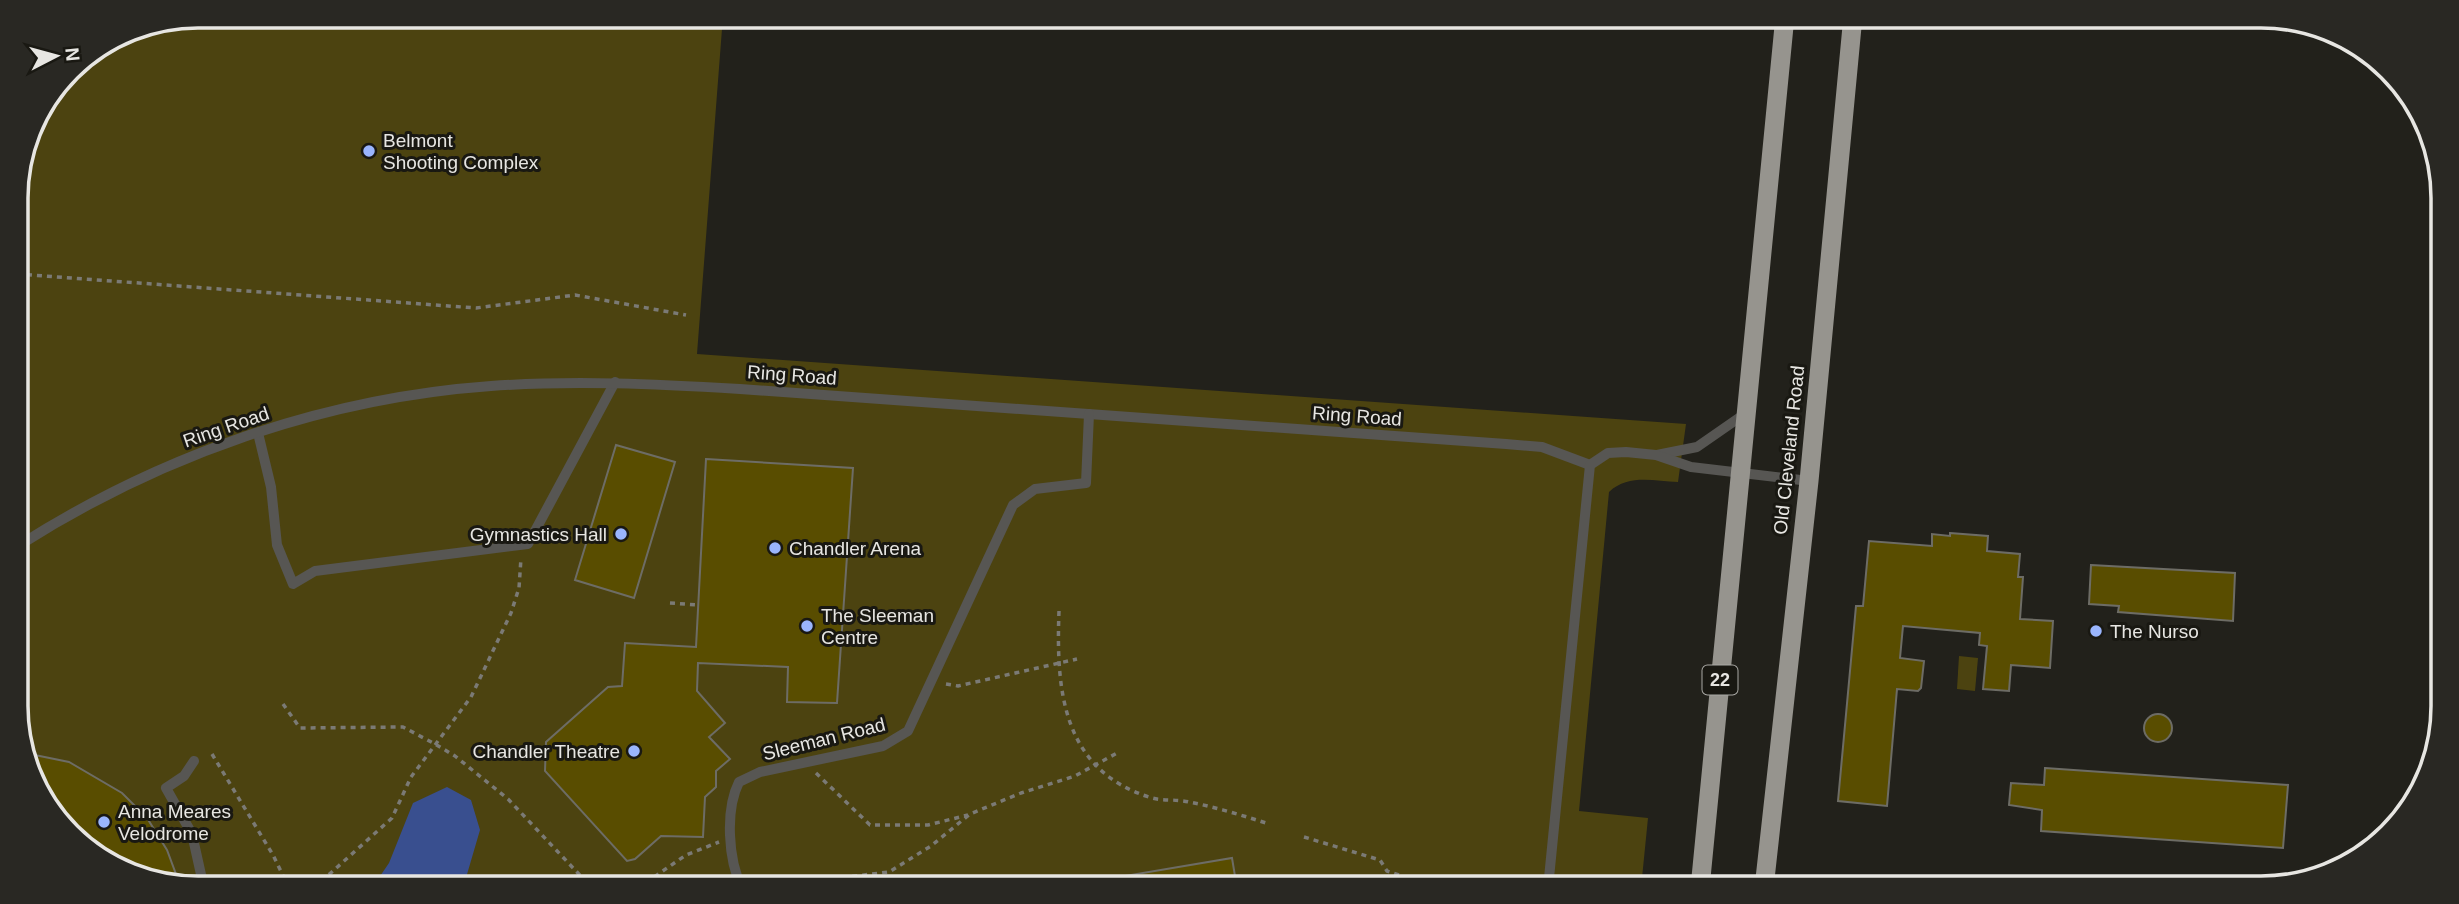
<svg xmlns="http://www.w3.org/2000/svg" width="2459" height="904" viewBox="0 0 2459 904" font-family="Helvetica,sans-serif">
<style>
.green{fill:#4c4310}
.water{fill:#394f8f}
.building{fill:#594d00;stroke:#6d6c65;stroke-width:2}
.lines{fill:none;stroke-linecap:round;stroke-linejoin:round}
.path{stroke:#7b7a75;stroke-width:3.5;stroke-dasharray:5 5;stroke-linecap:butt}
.service{stroke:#575653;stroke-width:10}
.trunk{stroke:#96948e;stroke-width:19}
.poi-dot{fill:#9ab5fd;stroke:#191812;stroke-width:2.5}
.labels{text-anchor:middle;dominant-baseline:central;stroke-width:6;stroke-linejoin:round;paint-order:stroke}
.shield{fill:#191812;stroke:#a9a8a4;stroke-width:2}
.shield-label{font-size:18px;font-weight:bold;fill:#e7e6e2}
.poi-label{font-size:19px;fill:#e7e6e2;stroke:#191812;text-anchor:start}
.street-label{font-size:19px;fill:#e7e6e2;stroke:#191812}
.rim{fill:none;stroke:#e7e6e2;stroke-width:3.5}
</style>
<rect width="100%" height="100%" fill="#22211b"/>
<g class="green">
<path d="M198,16h525l-26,338 989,70 -8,58c-25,-1 -50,-8 -69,10l-30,319 69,7 -7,70h-1443l-58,-9 -79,-52 -42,-86 -3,-556 19,-68 42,-56 51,-32z"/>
<path d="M1959,656l19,2 -3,33 -18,-2z"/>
</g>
<path class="water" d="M447,787l24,13 9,30 -17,58h-91l17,-25 24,-60z"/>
<g class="building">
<path d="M616,445l59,17 -41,136 -59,-18z"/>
<path d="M706,459l147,9 -16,235 -50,-1 1,-35 -90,-4 -1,28 28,32 -16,14 21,22 -14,12v16l-11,10 -2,40 -42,-1 -26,23 -8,2 -82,-90 1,-29 62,-55 14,-1 3,-43 71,4z"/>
<path d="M1950,533l38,3 -1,15 33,3 -2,23h5l-3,42 33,2 -3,47 -39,-3 -2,26 -26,-2 4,-43 -8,-1 1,-12 -77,-7 -3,32 24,3 -3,27 -3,3 -21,-2 -10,117 -49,-5 18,-195h7l6,-65 63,5v-12l18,2z"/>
<path d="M2091,565l144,8 -2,48 -115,-9 1,-6 -30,-2z"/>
<circle cx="2158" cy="728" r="14"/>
<path d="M25,753l44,9 53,31 25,25 20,32 13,35 -40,-6 -79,-52z"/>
<path d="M2045,768l243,17 -5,63 -242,-17 1,-21 -33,-5 2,-22 33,2z"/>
<path d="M1232,858l5,30h-136v-8z"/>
</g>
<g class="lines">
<g class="path">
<path d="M17,274l459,34 99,-13 111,20"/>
<path d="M670,603l28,2"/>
<path d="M1059,611c-3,79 3,160 93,187 11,3 25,1 37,4 26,5 52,13 77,21"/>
<path d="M946,684l12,2 119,-27"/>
<path d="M283,704l17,24 103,-1 32,17 20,12 53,43 84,89"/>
<path d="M212,754l61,101 16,33"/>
<path d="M816,773l54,52h58l40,-10"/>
<path d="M1304,837l76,23 7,11 51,17"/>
<path d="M314,888l78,-70 19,-41 60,-80 40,-84 8,-25 2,-30"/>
<path d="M638,888l48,-33 33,-13"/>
<path d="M826,888l12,-10 51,-6 42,-26 39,-32 51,-21 54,-17 42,-23"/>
</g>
<g class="service">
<path d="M258,433l13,54 6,58 16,39 22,-13 213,-27 87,-162"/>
<path d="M1657,455l40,-8 49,-34"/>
<path d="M18,546c141,-90 305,-148 473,-160 83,-6 166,-2 249,3l766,55 36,3 48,18"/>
<path d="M194,761l-10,15 -18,12 26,46 12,54"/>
<path d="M742,888c-14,-28 -17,-78 -3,-106l21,-10 123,-26 25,-15 105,-226 22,-16 51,-6 3,-69"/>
<path d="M1548,888l42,-423 18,-12 18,-1 30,3 35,12 118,14"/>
</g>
<g class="trunk">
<path d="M1700,888l85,-872"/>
<path d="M1764,888l45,-407 44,-465"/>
</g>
</g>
<g class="poi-dot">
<circle cx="369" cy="151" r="7"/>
<circle cx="621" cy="534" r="7"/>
<circle cx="775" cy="548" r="7"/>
<circle cx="807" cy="626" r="7"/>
<circle cx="2096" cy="631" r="7"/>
<circle cx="634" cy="751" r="7"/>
<circle cx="104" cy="822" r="7"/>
</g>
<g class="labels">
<rect class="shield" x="1702.5" y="665.5" width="35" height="29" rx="5"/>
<g class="shield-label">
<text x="1720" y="680">22</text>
</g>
<g class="poi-label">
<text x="383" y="140">Belmont<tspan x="383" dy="22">Shooting Complex</tspan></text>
<text x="607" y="534" text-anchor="end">Gymnastics Hall</text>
<text x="789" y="548">Chandler Arena</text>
<text x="821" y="615">The Sleeman<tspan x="821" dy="22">Centre</tspan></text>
<text x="2110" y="631">The Nurso</text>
<text x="620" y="751" text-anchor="end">Chandler Theatre</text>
<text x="118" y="811">Anna Meares<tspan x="118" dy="22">Velodrome</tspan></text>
</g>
<g class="street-label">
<text transform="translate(792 375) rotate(4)">Ring Road</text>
<text transform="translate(1357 416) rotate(4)">Ring Road</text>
<text transform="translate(226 427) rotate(-19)">Ring Road</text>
<text transform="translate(1789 450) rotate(-84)">Old Cleveland Road</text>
<text transform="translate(824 739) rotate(-14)">Sleeman Road</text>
</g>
</g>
<path d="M0 0H2459V904H0ZM198 28H2261A170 170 0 0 1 2431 198V706A170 170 0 0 1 2261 876H198A170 170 0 0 1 28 706V198A170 170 0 0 1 198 28Z" fill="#292823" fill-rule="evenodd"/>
<path class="rim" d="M198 28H2261A170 170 0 0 1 2431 198V706A170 170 0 0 1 2261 876H198A170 170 0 0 1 28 706V198A170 170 0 0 1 198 28Z"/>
<g transform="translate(56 56) rotate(84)" stroke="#191812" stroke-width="5" paint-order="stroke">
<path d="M0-5L12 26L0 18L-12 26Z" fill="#e7e6e2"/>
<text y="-10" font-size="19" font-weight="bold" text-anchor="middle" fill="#e7e6e2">N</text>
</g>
</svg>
